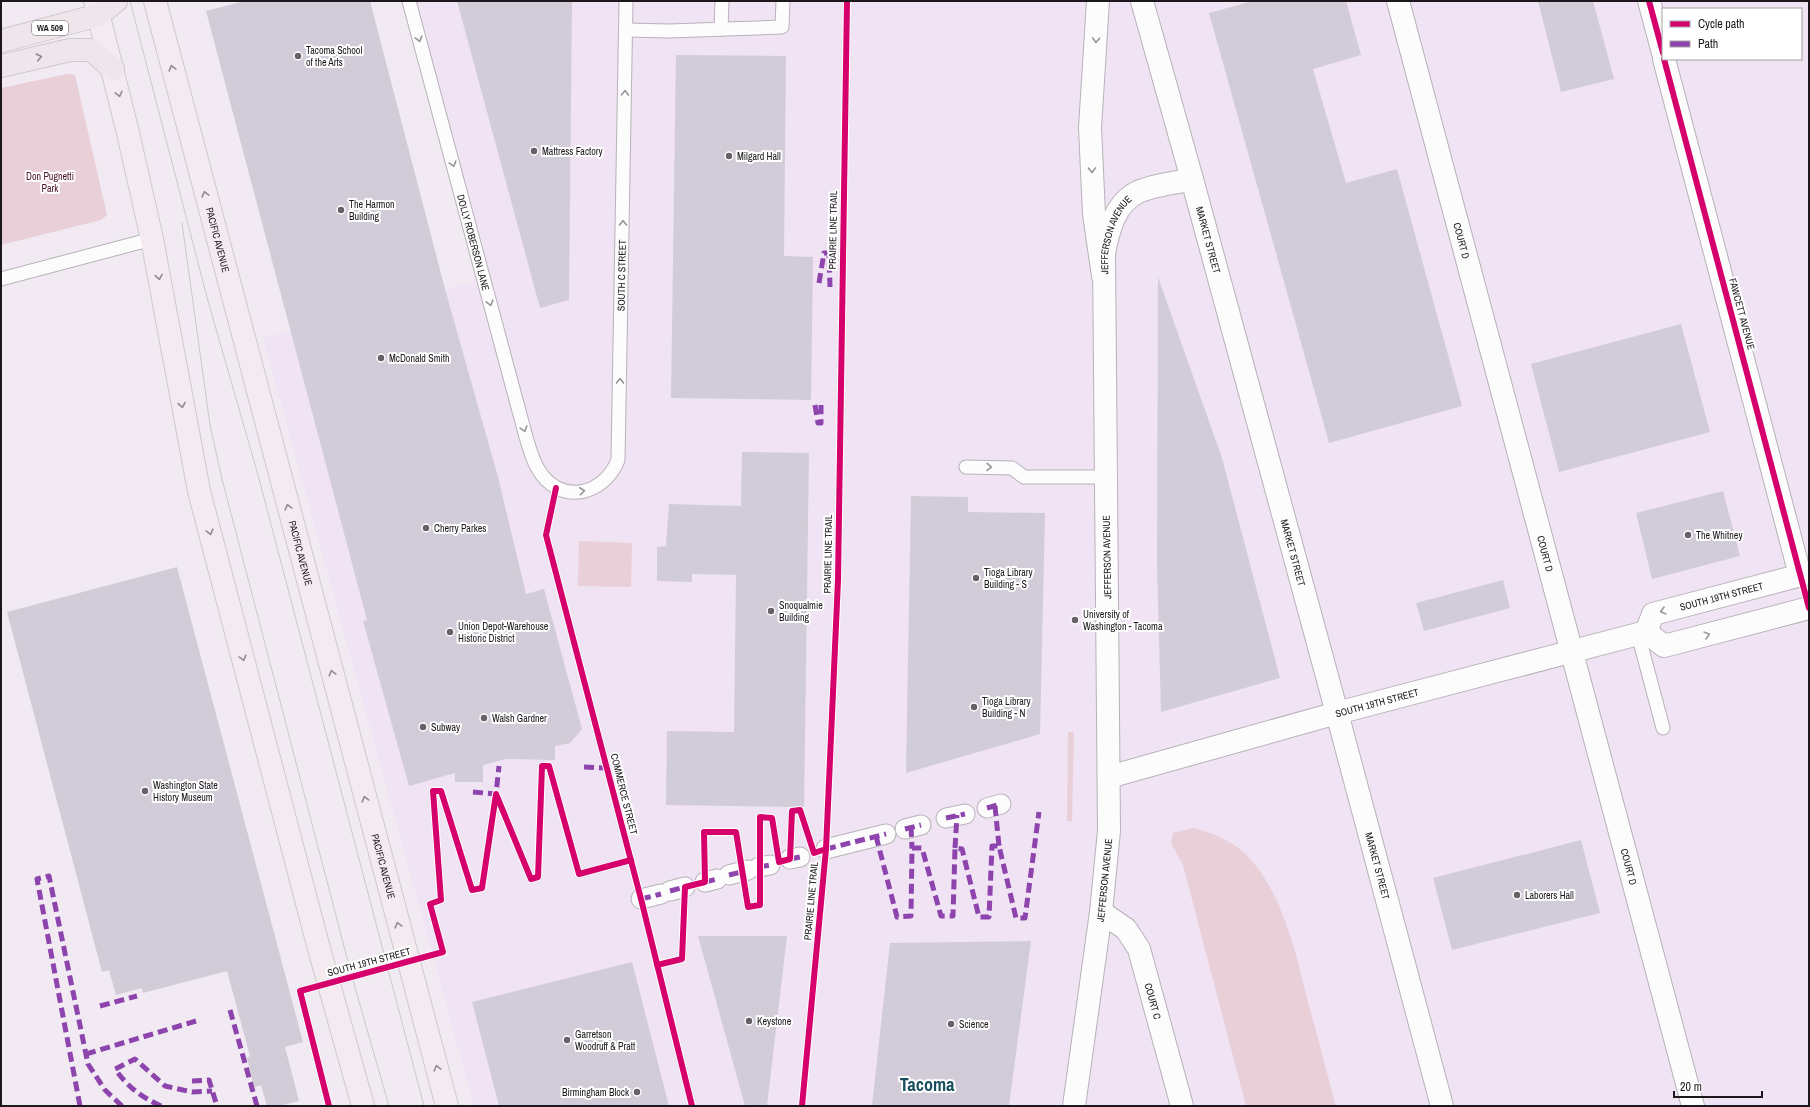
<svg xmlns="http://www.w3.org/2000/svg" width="1810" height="1107" viewBox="0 0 1810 1107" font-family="'Archivo Narrow',sans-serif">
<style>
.built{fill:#f0e3f3;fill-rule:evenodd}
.green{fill:#e8cfd8}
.building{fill:#d2ccd8}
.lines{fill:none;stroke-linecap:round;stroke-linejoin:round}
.service-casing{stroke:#b7b2b8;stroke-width:15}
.pedestrian-casing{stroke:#b7b2b8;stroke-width:21}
.minor-casing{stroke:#b7b2b8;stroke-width:24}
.tertiary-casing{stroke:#b7b2b8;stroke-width:24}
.secondary-casing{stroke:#b7b2b8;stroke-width:24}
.primary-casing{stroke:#cdc9cd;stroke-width:24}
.trunk-casing{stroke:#cdc9cd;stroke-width:24}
.service{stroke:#fdfcfd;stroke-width:13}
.pedestrian{stroke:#fdfcfd;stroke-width:19}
.minor{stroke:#fdfcfd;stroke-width:22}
.tertiary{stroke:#fdfcfd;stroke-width:22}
.secondary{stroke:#fdfcfd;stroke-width:22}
.primary{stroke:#f3ebf0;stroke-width:22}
.trunk{stroke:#efe6ec;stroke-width:22}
.tram{stroke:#cac8cb;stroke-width:1}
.quiet{stroke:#8e44ad;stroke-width:5;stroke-dasharray:10 5;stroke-linecap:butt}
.cycleway-casing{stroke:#fff;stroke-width:8}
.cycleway{stroke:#d6006c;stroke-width:6}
.oneway{stroke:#979598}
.oneway2{stroke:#90898e}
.oneway3{stroke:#928c91}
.poi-dot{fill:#666167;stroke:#fff;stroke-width:1.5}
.labels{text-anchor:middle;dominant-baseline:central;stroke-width:4;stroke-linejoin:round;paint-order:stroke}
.shield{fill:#fff;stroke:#5f5d60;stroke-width:1}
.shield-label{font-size:9px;font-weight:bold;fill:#1b171c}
.poi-label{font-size:10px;fill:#1b171c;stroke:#fff;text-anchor:start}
.park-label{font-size:10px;fill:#4e1127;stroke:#fff}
.street-label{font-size:10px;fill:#1b171c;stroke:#fff}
.town-label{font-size:18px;font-weight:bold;fill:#174e5b;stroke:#fff}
</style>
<rect width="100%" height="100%" fill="#f1eaf2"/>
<path class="built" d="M409,1h1400v1105h-1335l-211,-768 182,-49 39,-9zM1663,9h138v50h-138z"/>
<g class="green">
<path d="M67,74l8,1 32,140 -6,5 -100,25v-157z"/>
<path d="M579,541l53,2 -1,44 -53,-1z"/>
<path d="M1068,732h6l-2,89h-5z"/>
<path d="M1193,828c22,5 44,15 59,33 32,38 43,90 55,137 10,36 19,72 29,108h-90l-63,-241 -12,-22 2,-10z"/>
</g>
<g class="building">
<path d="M245,1h125l75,288 53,188 28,117 18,-5 38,140 -12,14 -15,3v14l-49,-1 -23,6v17h-28v-9l-46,13 -46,-165 4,-1 -161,-609z"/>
<path d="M457,1h115l-3,299 -29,8z"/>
<path d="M1253,1h93l15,54 -48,14 33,114 51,-14 65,237 -133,37 -120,-430z"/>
<path d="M1538,1h55l21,78 -53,13z"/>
<path d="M676,55l110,1 -2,200 29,1 -2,143 -140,-2z"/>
<path d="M1158,277l64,181 58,220 -119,34 -4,-146z"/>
<path d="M1681,324l29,108 -151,40 -28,-108z"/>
<path d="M742,452l67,1 -5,354 -138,-2 1,-74 67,1 2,-157 -44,-1v8l-35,-1v-34l9,-1 3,-42 72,2z"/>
<path d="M1723,491l17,65 -88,23 -16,-66z"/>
<path d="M911,496l57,1v15l77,1 -5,221 -134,39z"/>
<path d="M177,567l126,475 -18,5 14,54 -20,5h-12l-6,-21 -7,2 -7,-29 3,-2 -23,-85 -84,22 -1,-5 -26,7 -7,-25 -7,2 -95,-360z"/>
<path d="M1503,580l7,28 -86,23 -8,-28z"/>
<path d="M1581,840l19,73 -148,37 -19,-72z"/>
<path d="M698,936h89l-20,170h-22z"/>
<path d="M1031,941l-22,165h-137l18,-163z"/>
<path d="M632,962l37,144h-170l-27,-104z"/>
</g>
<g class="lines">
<g class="service-casing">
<g id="service">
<path id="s1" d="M409,1l110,410c5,17 10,43 19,58 21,36 65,28 80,-9l8,-459"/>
<path d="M721,29l1,-28"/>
<path d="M626,30l43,1 113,-4 1,-26"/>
<path d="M1,279l151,-40"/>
<path d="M966,467l46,1 12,9h82"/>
<path d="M1638,634l25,94"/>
</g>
</g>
<g class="pedestrian-casing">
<g id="pedestrian">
<path d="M987,808l14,-4"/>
<path d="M946,818l19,-4"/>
<path d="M905,829l16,-4"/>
<path d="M826,849l60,-15"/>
<path d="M790,859l10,-2"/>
<path d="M759,867l11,-2"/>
<path d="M729,875l19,-5"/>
<path d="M705,882l12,-3"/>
<path d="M670,891l15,-4"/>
<path d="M641,899l20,-5"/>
</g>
</g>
<g class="minor-casing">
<g id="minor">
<path id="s2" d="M1398,1l295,1105"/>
<path d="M1649,1l14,52"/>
<path d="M1664,59l136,516"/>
<path id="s3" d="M1101,912l25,17 13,20 43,157"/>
</g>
</g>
<g class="tertiary-casing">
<g id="tertiary">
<path id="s4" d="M1109,777l228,-64 105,393"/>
<path id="s5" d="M1074,1106l27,-194 8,-81 -5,-577c4,-23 11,-51 34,-62 15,-7 38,-9 54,-13"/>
</g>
</g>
<g class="secondary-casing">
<g id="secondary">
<path d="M1098,1l-8,127 4,86 9,62"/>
<path id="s6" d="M1142,1l50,178 145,534 309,-81"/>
<path id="s7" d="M1646,632l7,-18 156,-41"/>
<path d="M1646,632l18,14 145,-38"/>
</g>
</g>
<g class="primary-casing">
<g id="primary">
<path d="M95,1l33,132 24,106 47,252 119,454 45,161"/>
<path id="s8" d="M155,1l292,1105"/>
</g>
</g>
<g class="trunk-casing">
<g id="trunk">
<path d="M1,41l98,-26 17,-14"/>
<path d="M1,66l69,-16h22l21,19"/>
</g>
</g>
<use href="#service" class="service"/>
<use href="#pedestrian" class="pedestrian"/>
<use href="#minor" class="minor"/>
<use href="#tertiary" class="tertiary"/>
<use href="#secondary" class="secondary"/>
<use href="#primary" class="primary"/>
<use href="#trunk" class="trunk"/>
<g class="tram">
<path d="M130,1l78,300 50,174 166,631"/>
<path d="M182,223l28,202 12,54 130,498 37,129"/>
</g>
<g class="quiet">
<path d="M819,283l5,-30h5l1,34"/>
<path d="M815,405l3,18h3v-18"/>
<path d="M584,767l23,1"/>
<path d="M473,792l23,2 3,-28"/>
<path d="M995,806l4,40"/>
<path d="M987,808l14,-4"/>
<path d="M946,818l19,-4"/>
<path d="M911,827l1,21"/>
<path d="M905,829l16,-4"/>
<path d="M876,836l21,81 14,-1 1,-68h10l19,68h12l2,-68 7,1 17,68h10l3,-71h7l17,72h9l14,-106"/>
<path d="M955,848l2,-33"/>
<path d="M826,849l60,-15"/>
<path d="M790,859l10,-2"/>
<path d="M759,867l11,-2"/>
<path d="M729,875l16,-4"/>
<path d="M705,882l12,-3"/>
<path d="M670,891l15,-4"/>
<path d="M641,899l20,-5"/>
<path d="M100,1006l37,-10"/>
<path d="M230,1010l27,96"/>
<path d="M86,1054l110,-33"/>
<path d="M192,1081l17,-1 8,26"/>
<path d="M80,1106l-43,-227 12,-3 39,188 17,26 17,16"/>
<path d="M161,1106c-20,-9 -33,-19 -46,-37l20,-10 30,27 27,6 20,-1"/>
</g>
<g class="cycleway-casing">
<g id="cycleway">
<path d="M1649,1l14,52"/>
<path d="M1664,59l145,549"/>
<path d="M556,488l-10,47 95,364 51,207"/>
<path d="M657,965l25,-6 3,-72 20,-5 -1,-50h32l12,75 12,-2v-88l12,1 7,44 11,-3 2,-48 8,-1 14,43 12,-4"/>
<path d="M329,1106l-29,-115 143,-39 -13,-48 11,-4 -8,-109h8l31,99 10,-2 14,-94 35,85 7,-2 4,-111h7l30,108 52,-14"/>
<path d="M802,1106l24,-257 12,-269 9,-579"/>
</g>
</g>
<use href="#cycleway" class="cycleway"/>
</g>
<defs><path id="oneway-chevron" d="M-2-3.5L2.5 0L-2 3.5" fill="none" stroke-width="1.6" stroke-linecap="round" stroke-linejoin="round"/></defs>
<g class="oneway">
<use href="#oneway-chevron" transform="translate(419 39) rotate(75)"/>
<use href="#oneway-chevron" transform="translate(1096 40) rotate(93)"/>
<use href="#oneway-chevron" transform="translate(625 93) rotate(-89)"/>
<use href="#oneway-chevron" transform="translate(453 164) rotate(75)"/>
<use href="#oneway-chevron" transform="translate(1092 170) rotate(88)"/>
<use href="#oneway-chevron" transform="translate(623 223) rotate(-89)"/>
<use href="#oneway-chevron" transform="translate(490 303) rotate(75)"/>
<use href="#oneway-chevron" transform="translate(620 381) rotate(-89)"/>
<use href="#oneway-chevron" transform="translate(524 429) rotate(73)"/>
<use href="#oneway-chevron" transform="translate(989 467) rotate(1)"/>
<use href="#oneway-chevron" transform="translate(582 491) rotate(-6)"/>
<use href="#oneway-chevron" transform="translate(1663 611) rotate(165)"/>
<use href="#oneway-chevron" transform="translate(1707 635) rotate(-15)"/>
</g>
<use class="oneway2" href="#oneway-chevron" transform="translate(39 57) rotate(-13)"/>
<g class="oneway3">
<use href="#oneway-chevron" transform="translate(172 68) rotate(-105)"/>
<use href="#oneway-chevron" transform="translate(119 94) rotate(76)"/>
<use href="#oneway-chevron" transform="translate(205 194) rotate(-105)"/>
<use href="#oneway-chevron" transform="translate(159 277) rotate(80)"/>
<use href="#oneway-chevron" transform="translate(182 405) rotate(80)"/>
<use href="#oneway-chevron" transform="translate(288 507) rotate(-105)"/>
<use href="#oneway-chevron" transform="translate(210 532) rotate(75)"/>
<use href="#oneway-chevron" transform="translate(243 658) rotate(75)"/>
<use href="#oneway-chevron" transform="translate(332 673) rotate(-105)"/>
<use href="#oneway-chevron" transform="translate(365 799) rotate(-105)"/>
<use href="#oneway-chevron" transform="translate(398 925) rotate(-105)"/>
<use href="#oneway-chevron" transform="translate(437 1068) rotate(-105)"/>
</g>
<g class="poi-dot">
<circle cx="298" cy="56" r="4"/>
<circle cx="534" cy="151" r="4"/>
<circle cx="729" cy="156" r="4"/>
<circle cx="341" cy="210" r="4"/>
<circle cx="381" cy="358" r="4"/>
<circle cx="426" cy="528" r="4"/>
<circle cx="1688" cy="535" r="4"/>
<circle cx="976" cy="578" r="4"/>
<circle cx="771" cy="611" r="4"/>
<circle cx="1075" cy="620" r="4"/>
<circle cx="450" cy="632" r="4"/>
<circle cx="974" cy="707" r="4"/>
<circle cx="484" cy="718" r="4"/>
<circle cx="423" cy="727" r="4"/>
<circle cx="145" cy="791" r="4"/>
<circle cx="1517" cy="895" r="4"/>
<circle cx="749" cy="1021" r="4"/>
<circle cx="951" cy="1024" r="4"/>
<circle cx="567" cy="1040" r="4"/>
<circle cx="637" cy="1092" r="4"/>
</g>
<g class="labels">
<rect class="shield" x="32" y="21" width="36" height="14" rx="3"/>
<g class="shield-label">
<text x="50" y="28">WA 509</text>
</g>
<g class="poi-label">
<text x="306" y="50">Tacoma School<tspan x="306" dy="12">of the Arts</tspan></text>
<text x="542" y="151">Mattress Factory</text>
<text x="737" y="156">Milgard Hall</text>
<text x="349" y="204">The Harmon<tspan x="349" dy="12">Building</tspan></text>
<text x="389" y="358">McDonald Smith</text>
<text x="434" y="528">Cherry Parkes</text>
<text x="1696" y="535">The Whitney</text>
<text x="984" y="572">Tioga Library<tspan x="984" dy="12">Building - S</tspan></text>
<text x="779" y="605">Snoqualmie<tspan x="779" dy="12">Building</tspan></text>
<text x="1083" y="614">University of<tspan x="1083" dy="12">Washington - Tacoma</tspan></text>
<text x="458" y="626">Union Depot-Warehouse<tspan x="458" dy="12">Historic District</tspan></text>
<text x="982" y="701">Tioga Library<tspan x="982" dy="12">Building - N</tspan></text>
<text x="492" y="718">Walsh Gardner</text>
<text x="431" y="727">Subway</text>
<text x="153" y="785">Washington State<tspan x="153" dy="12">History Museum</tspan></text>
<text x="1525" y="895">Laborers Hall</text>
<text x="757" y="1021">Keystone</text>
<text x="959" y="1024">Science</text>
<text x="575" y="1034">Garretson<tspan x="575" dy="12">Woodruff &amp; Pratt</tspan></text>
<text x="629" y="1092" text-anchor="end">Birmingham Block</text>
</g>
<g class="park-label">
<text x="50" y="176">Don Pugnetti<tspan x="50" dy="12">Park</tspan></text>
</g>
<g class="street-label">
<text transform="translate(833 230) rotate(-89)">PRAIRIE LINE TRAIL</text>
<text stroke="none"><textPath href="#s5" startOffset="876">JEFFERSON AVENUE</textPath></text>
<text stroke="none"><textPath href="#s8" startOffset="247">PACIFIC AVENUE</textPath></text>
<text stroke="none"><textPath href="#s6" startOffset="248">MARKET STREET</textPath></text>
<text stroke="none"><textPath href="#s2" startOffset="248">COURT D</textPath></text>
<text stroke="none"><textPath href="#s1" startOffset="250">DOLLY ROBERSON LANE</textPath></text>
<text stroke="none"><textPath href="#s1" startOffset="773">SOUTH C STREET</textPath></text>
<text transform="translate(1742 314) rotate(75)">FAWCETT AVENUE</text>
<text stroke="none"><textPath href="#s6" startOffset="572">MARKET STREET</textPath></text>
<text stroke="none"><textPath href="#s8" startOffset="571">PACIFIC AVENUE</textPath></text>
<text transform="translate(828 554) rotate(-89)">PRAIRIE LINE TRAIL</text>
<text stroke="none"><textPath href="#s2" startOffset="572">COURT D</textPath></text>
<text transform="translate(1107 557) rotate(-91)">JEFFERSON AVENUE</text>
<text stroke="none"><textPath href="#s7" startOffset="90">SOUTH 19TH STREET</textPath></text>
<text transform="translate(1377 703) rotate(-15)">SOUTH 19TH STREET</text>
<text transform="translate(624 794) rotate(76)">COMMERCE STREET</text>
<text stroke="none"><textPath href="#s4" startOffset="395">MARKET STREET</textPath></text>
<text stroke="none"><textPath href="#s2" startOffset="896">COURT D</textPath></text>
<text stroke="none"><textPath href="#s8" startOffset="895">PACIFIC AVENUE</textPath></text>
<text stroke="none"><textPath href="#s5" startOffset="228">JEFFERSON AVENUE</textPath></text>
<text transform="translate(811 901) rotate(-85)">PRAIRIE LINE TRAIL</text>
<text transform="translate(369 962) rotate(-15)">SOUTH 19TH STREET</text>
<text stroke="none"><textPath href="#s3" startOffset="108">COURT C</textPath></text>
</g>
<g class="town-label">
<text x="927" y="1084">Tacoma</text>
</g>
</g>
<rect width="1810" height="1107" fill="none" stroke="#1b171c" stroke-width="4"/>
<rect x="1662" y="8" width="140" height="52" fill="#ffffff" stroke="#a4a2a4"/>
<rect x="1670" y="21" width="20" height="6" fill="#d6006c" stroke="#a4a2a4"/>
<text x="1698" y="28" font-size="12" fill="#1b171c">Cycle path</text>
<rect x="1670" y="41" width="20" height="6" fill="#8e44ad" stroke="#a4a2a4"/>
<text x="1698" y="48" font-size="12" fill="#1b171c">Path</text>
<path d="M1674 1091v6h88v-6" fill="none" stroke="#1b171c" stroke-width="2"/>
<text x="1680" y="1091" font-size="12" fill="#1b171c" stroke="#ffffff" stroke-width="3" paint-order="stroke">20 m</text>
</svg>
